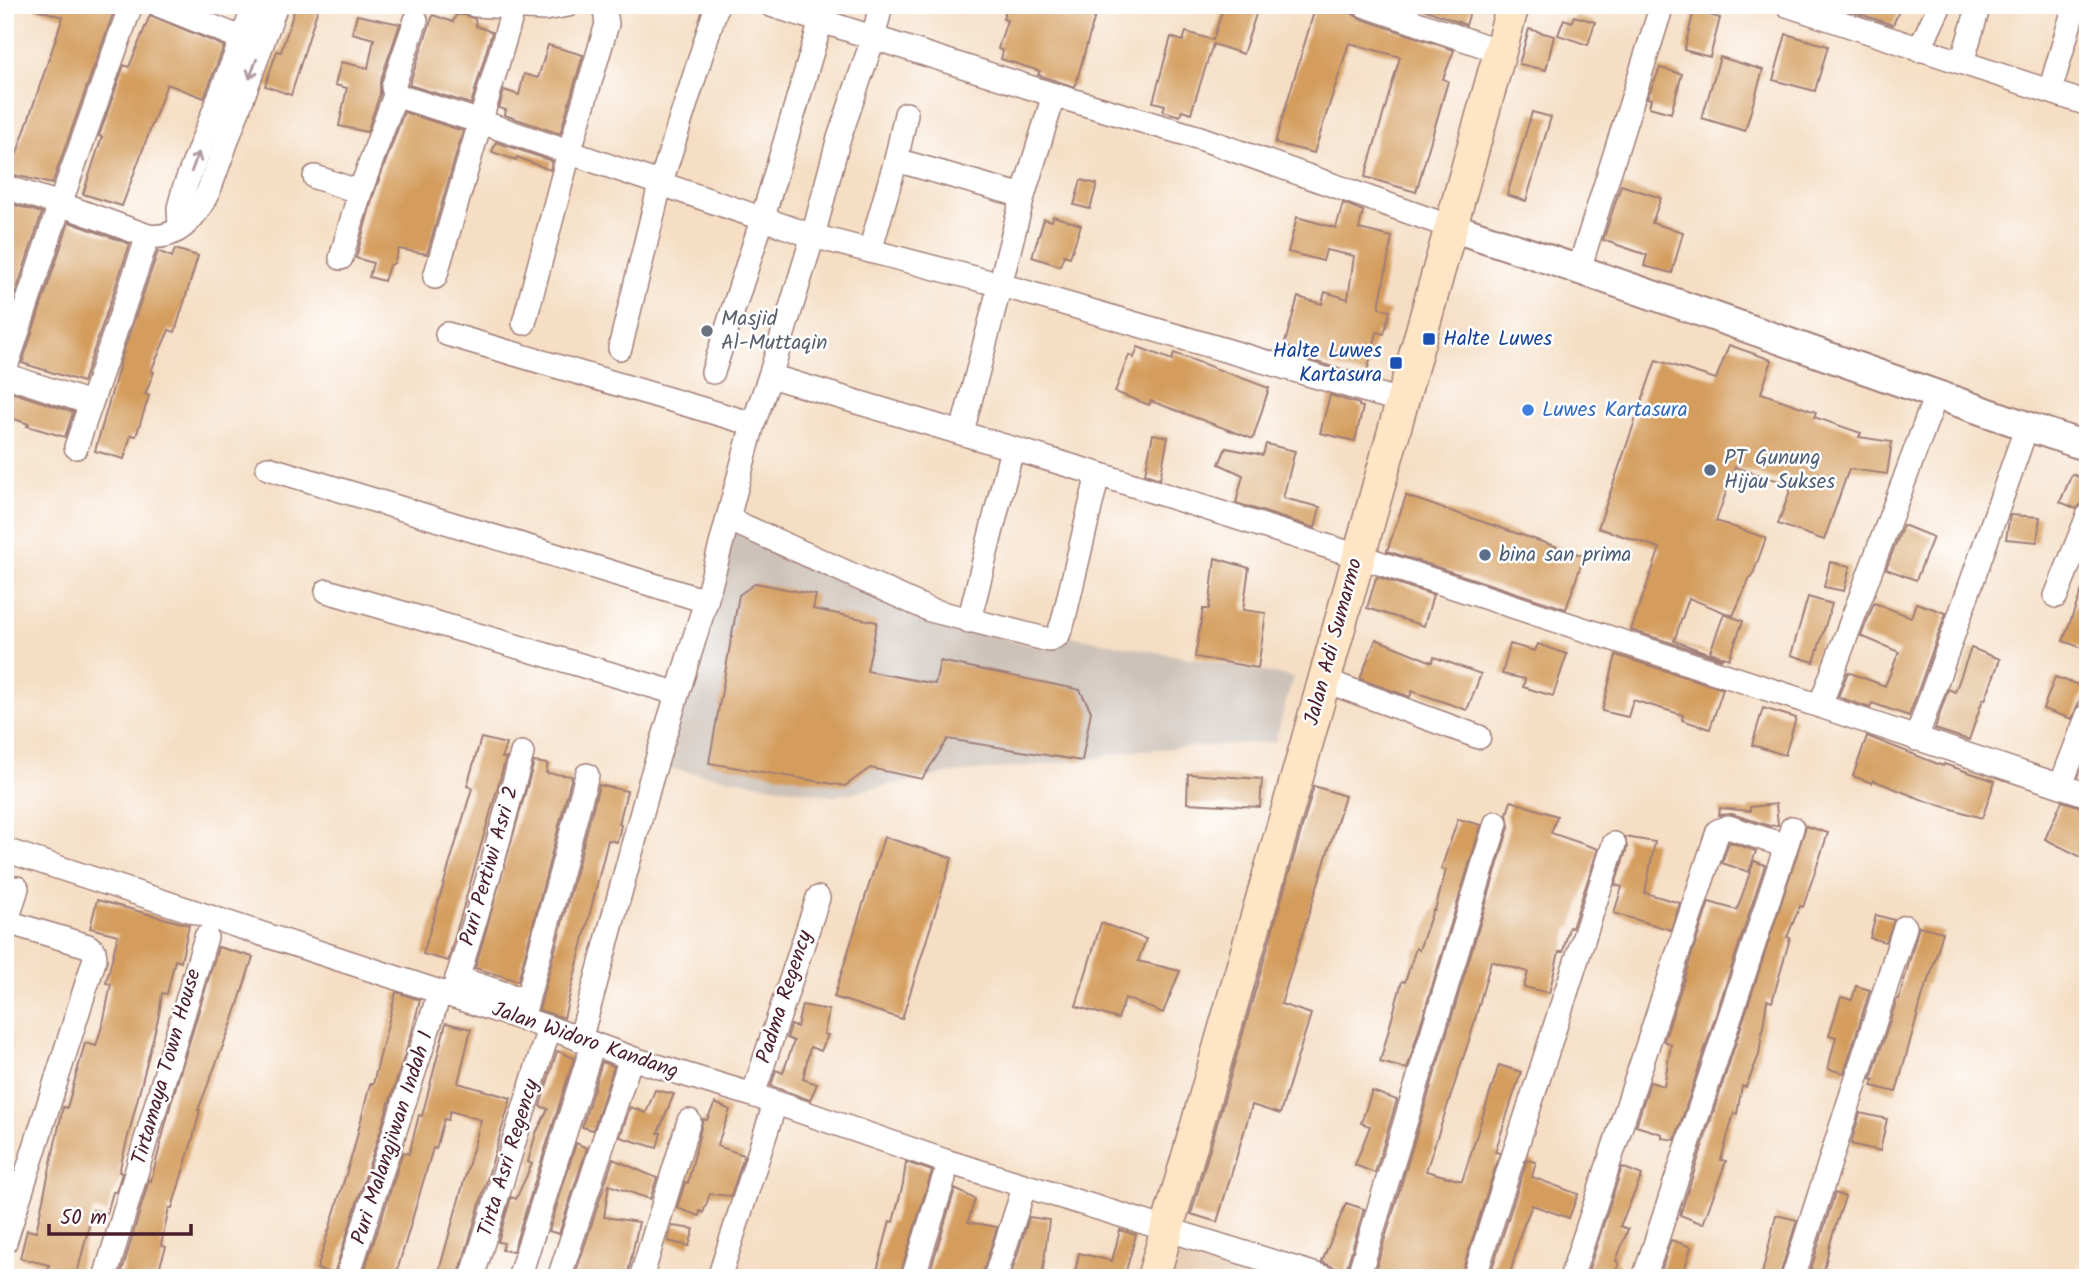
<svg xmlns="http://www.w3.org/2000/svg" width="2093" height="1283" viewBox="0 0 2093 1283" font-family="Kalam,sans-serif">
<style>
.built{fill:#e8cfb6}
.industrial{fill:#cdc2b9}
.building{fill:#d49d5d}
.lines{fill:none;stroke-linecap:round;stroke-linejoin:round}
.minor-casing{stroke:#a07e78;stroke-width:26}
.tertiary-casing{stroke:#a07e78;stroke-width:32}
.secondary-casing{stroke:#a07e78;stroke-width:35}
.minor{stroke:#fff;stroke-width:23}
.tertiary{stroke:#fff;stroke-width:28}
.secondary{stroke:#fde5c5;stroke-width:32}
.oneway{stroke:#ae9aa0}
.worship-dot{fill:#6b7280;stroke:#fff;stroke-width:2.5}
.transit-dot{fill:#1a4fb4;stroke:#fff;stroke-width:2.5}
.shop-dot{fill:#3f7fe0;stroke:#fff;stroke-width:2.5}
.service-dot{fill:#5c6f8a;stroke:#fff;stroke-width:2.5}
.labels{text-anchor:middle;dominant-baseline:central;stroke-width:5;stroke-linejoin:round;paint-order:stroke}
.worship-label{font-size:21px;fill:#5b616d;stroke:#fff;text-anchor:start}
.transit-label{font-size:21px;fill:#164399;stroke:#fff;text-anchor:start}
.shop-label{font-size:21px;fill:#366cbe;stroke:#fff;text-anchor:start}
.service-label{font-size:21px;fill:#4e5e75;stroke:#fff;text-anchor:start}
.street-label{font-size:21px;fill:#4a1f2b;stroke:#fff}
</style>
<rect width="100%" height="100%" fill="#fff"/>
<filter id="ink" filterUnits="userSpaceOnUse"><feTurbulence type="fractalNoise" baseFrequency=".0143" numOctaves="2"/><feDisplacementMap in="SourceGraphic" scale="14" xChannelSelector="R" yChannelSelector="G"/><feConvolveMatrix kernelMatrix="1 2 1 2 8 2 1 2 1" color-interpolation-filters="sRGB"/></filter>
<filter id="wash" filterUnits="userSpaceOnUse"><feTurbulence type="fractalNoise" baseFrequency=".00686" numOctaves="4" result="noise"/><feDisplacementMap in="SourceGraphic" scale="28" xChannelSelector="R" yChannelSelector="G"/><feGaussianBlur stdDeviation="1.57" result="paint"/><feColorMatrix in="noise" values="0 0 0 0 0 0 0 0 0 0 0 0 0 0 0 0 0 1.4 0 .05"/><feComposite in="paint" operator="in"/></filter>
<g filter="url(#wash)">
<rect width="100%" height="100%" fill="#f5dec4"/>
<path class="built" d="M1171,1251l90,27h-99z"/>
<path class="industrial" d="M725,525l195,95 130,29 4,-16 239,44 -18,65 -147,9 -46,10 -130,12 -119,23 -167,-28z"/>
<g id="blocks">
<g class="building">
<path d="M36,5h80l-64,179 -42,-10 53,-157 -27,-8z"/>
<path d="M296,5h23l-28,90 -26,-9 12,-35 4,1z"/>
<path d="M1007,5h91l-23,82 -37,-12 2,-4 -39,-12 2,-8 -5,-2 9,-29 -4,-1z"/>
<path d="M1224,5h35l-16,49 -30,-10 -22,69 -9,-3 -2,6 -17,-5 2,-6 -12,-3 18,-65 12,4 3,-9 27,8z"/>
<path d="M1316,5h29l5,2 3,7 6,4 95,32 -11,29 5,2 -32,111 -51,-15 35,-120 -51,-14 -35,110 -39,-10z"/>
<path d="M1413,5h59l-6,20z"/>
<path d="M1847,5h37l15,6 -6,14 -48,-16z"/>
<path d="M1694,11l26,7 -10,39 -26,-7z"/>
<path d="M150,15l74,31 -20,52 -37,-14 -45,122 -39,-12 19,-57 -3,-1 25,-71 5,2z"/>
<path d="M357,15l43,9 -20,58v12l-13,38 -28,-6 8,-38 -12,-3 6,-23 27,6 6,-29 -22,-6z"/>
<path d="M433,15l20,7 3,-7h9l10,4 1,7 16,6 -21,72 -62,-19z"/>
<path d="M1574,16l21,6 -7,23 -30,-10 6,-16 8,3z"/>
<path d="M1529,29l25,7 -8,34 -27,-6z"/>
<path d="M1786,34l42,12 -13,45 -42,-11z"/>
<path d="M548,45l35,10 -23,79 -55,-19 1,-5 -7,-2 5,-18 15,5 5,-21 14,4z"/>
<path d="M1720,57l43,13 -18,61 -43,-13z"/>
<path d="M1660,68l22,6 -11,39 -22,-6 2,-8 -4,-1z"/>
<path d="M404,112l59,19 -36,123 -28,-5 -5,14 -5,3 -5,15 -15,-4 4,-14 -17,-5 17,-62z"/>
<path d="M1532,112l19,5 -25,84 -19,-6z"/>
<path d="M496,142l56,19 -2,9 -33,-13 -1,3 -24,-8z"/>
<path d="M1081,180l16,4 -7,25 -16,-4z"/>
<path d="M1621,185l40,13 -9,25 31,9 -11,41 -28,-7 3,-11 -44,-15z"/>
<path d="M5,202l37,11 -37,112z"/>
<path d="M1343,203l20,8 -4,18 33,8 -13,71 11,3 -6,23 -7,-2 -11,44 -64,-18 1,-6 -19,-6 14,-49 24,7 3,-12 23,7 6,-43 -28,-6 -3,11 -35,-9 9,-35 39,11z"/>
<path d="M1053,216l28,9 -11,32 -6,-2 -4,11 -28,-9 12,-38 8,2z"/>
<path d="M69,222l61,22 -47,138 -61,-19z"/>
<path d="M175,249l23,7 -23,76 -6,-2 -18,41 3,1 -9,22 4,2 -13,40 -5,-1 -7,24 -29,-8 28,-98 35,-102 14,6z"/>
<path d="M1729,345l43,15 -11,33 55,19 -2,5 47,16 -2,4 33,5 -5,32 -38,-5 -25,71 -46,-16 14,-39 -57,-18 -19,54 50,17 -14,39h-2l-17,39 -44,-18 -15,43 48,17 -1,1 -90,-29 29,-82 -62,-20 58,-168 60,19z"/>
<path d="M1138,347l34,13 2,-7 95,35 -16,51 -102,-38 -2,4 -34,-13 14,-37 5,3z"/>
<path d="M5,390l68,22 -8,25 -38,-11 2,-2 -24,-8z"/>
<path d="M1330,395l29,9v2l4,1 -8,34 -35,-8z"/>
<path d="M1153,434l15,3 -8,42 -15,-5z"/>
<path d="M1266,444l29,7 -12,47 37,9 -5,21 -79,-25 7,-28 -24,-11 7,-16 37,7z"/>
<path d="M2072,474l16,7v21l-8,3 -3,4 -17,-7z"/>
<path d="M1406,496l178,60 -18,53 -179,-58z"/>
<path d="M2010,515l30,2 -3,25 -31,-3z"/>
<path d="M1903,525l30,12 -17,43 -30,-11z"/>
<path d="M1215,558l34,10 -6,42 23,3 -8,55 -63,-11 8,-48h6z"/>
<path d="M1830,562l20,4 -6,25 -20,-4z"/>
<path d="M1378,577l55,18 -9,31 -57,-18 9,-30z"/>
<path d="M2086,579h2v71l-25,-9z"/>
<path d="M756,583l60,12 -3,14 64,13 -10,49 68,13 5,-23 140,29 11,21 -9,50 -134,-22 -26,40 -52,-11 -25,18 -136,-23 30,-168z"/>
<path d="M1808,597l24,7 -18,58 -23,-7z"/>
<path d="M1874,603l37,14 5,-14 30,10 -37,103 -37,-13 -2,5 -32,-11 10,-25 37,14 14,-34 -38,-16z"/>
<path d="M1724,614l19,7 -14,38 -19,-7z"/>
<path d="M1376,639l56,23 2,-5 47,17 -14,36 -55,-19 -2,6 -50,-18z"/>
<path d="M1510,644l25,7 3,-7 29,10 -14,42 -30,-9 2,-8 -23,-5z"/>
<path d="M1971,648l29,11 -15,41 -2,-1 -14,41 -34,-11 13,-40 7,3z"/>
<path d="M1616,655l107,34 -13,40 -28,-9 1,-5 -50,-15 -5,17 -26,-6z"/>
<path d="M2055,677l30,10 -13,32 -29,-10z"/>
<path d="M1763,708l33,10 -11,37 -33,-10z"/>
<path d="M1867,736l76,30 1,-2 51,17 -13,37 -59,-18 -50,-20 -1,3 -19,-7z"/>
<path d="M481,738l25,6 -4,14h4l-58,203 -25,-7 49,-166 -5,-2z"/>
<path d="M534,762l14,2 -2,9 26,3 -54,205 -43,-13z"/>
<path d="M1188,774l74,5 -2,28 -73,-4z"/>
<path d="M599,785l28,6 -8,33 2,1 -4,17 -9,-2 -44,178 -25,-8z"/>
<path d="M1314,786l31,10 -64,208 30,10 -31,100 -28,-9 -35,117 -26,-8z"/>
<path d="M1511,801l46,15 -6,17 47,16 -26,79 -3,-1 -6,25h-4l-10,41 -25,-6 4,-15 -37,-11 -20,73 -45,137 36,10 37,-116 22,7 -26,80 5,1 -40,125h-87l136,-451 -2,-13z"/>
<path d="M2062,801l26,8v38l-5,11 -38,-19z"/>
<path d="M1776,804l2,21 -8,1 -38,-12 -13,1 1,-7 30,3v-4z"/>
<path d="M1458,819l23,6 -74,244 -27,-7 22,-81 3,1 11,-34 3,2 14,-40h2l11,-40 -5,-1z"/>
<path d="M1806,826l22,7 -25,74 -3,-1 -13,31 3,1 -18,64 -5,-2 -8,55 -13,32 -4,-1 -5,28 -3,-1 -13,47 5,1 -23,63 -23,-9z"/>
<path d="M884,837l68,21 -50,161 -68,-22z"/>
<path d="M1625,837l30,5 -10,51 35,10 -9,27 -57,-17 8,-26 -7,-2 12,-37z"/>
<path d="M1729,842l27,9 -7,21 -27,-9z"/>
<path d="M1754,861l11,4 -90,275 -13,-2v-4l-26,-8 14,-44 14,4 7,-42 -7,-3 45,-139 28,8z"/>
<path d="M97,900l92,25 -8,37 -6,-2 -8,34 -5,-1 -3,22 -40,157 3,1 -6,19h-3l-6,21 -14,-3 -17,68h-30l3,-13 -29,-7 7,-28 9,2 27,-125 4,1 18,-65 11,3 8,-27 7,-35 -5,-1 12,-48 -28,-7z"/>
<path d="M1876,915l18,5 -8,22 -16,-4z"/>
<path d="M1101,923l45,16 -8,22 42,10 -17,42 -38,-15 -7,21 -42,-13z"/>
<path d="M1919,926l24,6 -15,52h-2l-30,108 -24,-6 2,-6 -3,-1 26,-80h2z"/>
<path d="M218,947l35,10 -20,63 -35,90h2l-7,28 -21,70h-3l-8,37 5,2 -10,31h-36l29,-98 2,1 20,-78z"/>
<path d="M1856,986l14,4 -26,83 -16,-4 8,-32 -7,-2 12,-38 11,3z"/>
<path d="M396,992l24,8 -8,32 -78,242 -17,-5 37,-121 16,-64h3z"/>
<path d="M802,1005l27,5 -5,24 4,1 -7,16 -11,-4 -7,32 14,5 -7,16 -39,-14 5,-16 7,3 11,-32 -7,-3 4,-13 6,2z"/>
<path d="M446,1023l25,6 -13,54 53,15 -53,180h-21l44,-158 -31,-9 -2,9 -4,-1 -8,30 -3,-1 -38,130h-33l41,-126 6,2 10,-39 3,1z"/>
<path d="M557,1051l17,7 -61,193 -11,-1 2,-7 -6,-1 13,-45 5,2 16,-35 -4,-2 8,-29 12,-24 -8,-3z"/>
<path d="M602,1062l12,4 -21,64 -11,-3z"/>
<path d="M655,1090l19,4 -16,39h3l-4,15 -37,-11 10,-30 16,6z"/>
<path d="M1372,1091l25,9 -22,73 -20,-8 15,-39 -9,-3z"/>
<path d="M715,1103l15,7 -13,36 27,9 -13,41 -21,-2 -7,19 -3,-2 -1,5 -22,-8 8,-26 3,1 15,-64 4,1z"/>
<path d="M1860,1113l27,6 -7,32 -29,-7z"/>
<path d="M576,1143l11,5 -28,86 -10,-3z"/>
<path d="M613,1159l44,19 -7,21 -41,-14 -5,32 35,5 -12,56h-53z"/>
<path d="M1527,1160l9,2 -4,15 46,17 -9,24 -37,-13 -11,27 -12,46h-20z"/>
<path d="M906,1162l26,9 -33,107h-24l15,-57 3,1 10,-38z"/>
<path d="M1622,1167l20,8 -22,51 8,3 -12,32 3,2 -6,15h-27z"/>
<path d="M955,1189l20,10 -7,23 29,5 -16,51h-53z"/>
<path d="M1835,1193l10,4 -14,43 -9,38h-14z"/>
<path d="M1346,1203l18,6 -20,68 -4,-2 -4,-7 -14,-6z"/>
<path d="M1776,1215l21,5 -18,58h-18z"/>
<path d="M1029,1217l20,3 -7,58h-32z"/>
<path d="M672,1226l22,3 -5,17 -21,-5z"/>
<path d="M1120,1230l16,5 -12,43h-22l-27,-6 4,-19 33,8z"/>
<path d="M1671,1240l20,7 -9,31h-23z"/>
</g>
</g>
</g>
<g filter="url(#ink)">
<use href="#blocks" fill-opacity="0" stroke="#a07e78" stroke-width="2"/>
<g class="lines">
<g class="minor-casing">
<g id="minor">
<path d="M159,5l82,33"/>
<path d="M475,5l70,4 23,-4"/>
<path d="M771,5l283,90 146,43 251,89"/>
<path d="M1364,5l135,46"/>
<path d="M1787,5l301,99"/>
<path d="M416,20l-23,67 2,8 86,27 332,114 188,49 400,116"/>
<path d="M1919,50l20,-43"/>
<path d="M1962,62l17,-57"/>
<path d="M2050,91l25,-86"/>
<path d="M896,160l127,36"/>
<path d="M315,177l45,15"/>
<path d="M5,187l55,17 88,32c31,4 49,-20 61,-46l67,-185"/>
<path d="M180,228l-1,-20 5,-19 71,-184"/>
<path d="M870,251l26,-91 10,-46"/>
<path d="M341,258l19,-66 35,-97"/>
<path d="M1579,269l83,-264"/>
<path d="M435,277l76,-260"/>
<path d="M524,323l45,-170 38,-129 -2,-14 -3,-5"/>
<path d="M447,334l306,90"/>
<path d="M620,348l40,-163 57,-180"/>
<path d="M5,370l55,-166 71,-199"/>
<path d="M713,372l49,-152 59,-199"/>
<path d="M5,375l85,28"/>
<path d="M770,376l328,98 260,82 462,150 268,89"/>
<path d="M962,432l61,-236 31,-101"/>
<path d="M76,447l72,-211"/>
<path d="M268,468l438,133"/>
<path d="M728,519l202,91 119,30 9,-5 5,-13 35,-148"/>
<path d="M327,591l349,102"/>
<path d="M2056,596l32,-80"/>
<path d="M969,621l43,-172"/>
<path d="M1323,680l156,57"/>
<path d="M1820,706l116,-311"/>
<path d="M1916,739l111,-313"/>
<path d="M2061,785l27,-70"/>
<path d="M5,850l545,178 87,32 116,35 192,66 381,117"/>
<path d="M5,927l12,-39"/>
<path d="M457,978l70,23"/>
<path d="M452,996l39,-128 31,-115"/>
<path d="M522,1019l65,-244"/>
<path d="M580,1040l71,-261 55,-178 47,-177 17,-48 43,-140 25,-95 35,-102 8,-34"/>
<path d="M753,1095l65,-197"/>
<path d="M5,1242l90,-284 -1,-7 -6,-5 -81,-24"/>
<path d="M105,1278l101,-341"/>
<path d="M347,1278l91,-280"/>
<path d="M472,1278l74,-240"/>
<path d="M519,1278l74,-234"/>
<path d="M559,1278l70,-214"/>
<path d="M641,1278l48,-157"/>
<path d="M719,1278l54,-168"/>
<path d="M913,1278l31,-100"/>
<path d="M995,1278l26,-81"/>
<path d="M1358,1278l138,-455"/>
<path d="M1474,1278l140,-434"/>
<path d="M1571,1278l147,-447 10,-4 58,19"/>
<path d="M1644,1278l148,-450"/>
<path d="M1793,1278l112,-351"/>
</g>
</g>
<g class="tertiary-casing">
<path id="tertiary" d="M1451,227c213,69 424,148 637,220"/>
</g>
<g class="secondary-casing">
<path id="secondary" d="M1153,1278l149,-518 211,-755"/>
</g>
<use href="#minor" class="minor"/>
<use href="#tertiary" class="tertiary"/>
<use href="#secondary" class="secondary"/>
</g>
<defs><path id="oneway-shaft" d="M-6 0H5M1.5-3L5.5 0L1.5 3" fill="none" stroke-width="1.6" stroke-linecap="round" stroke-linejoin="round" transform="scale(1.75)"/></defs>
<g class="oneway">
<use href="#oneway-shaft" transform="translate(253 69) rotate(110)"/>
<use href="#oneway-shaft" transform="translate(195 162) rotate(-69)"/>
</g>
</g>
<circle class="worship-dot" cx="707" cy="331" r="7"/>
<g class="transit-dot">
<rect x="1422" y="332" width="14" height="14" rx="3.5"/>
<rect x="1389" y="356" width="14" height="14" rx="3.5"/>
</g>
<circle class="shop-dot" cx="1528" cy="410" r="7"/>
<g class="service-dot">
<circle cx="1710" cy="470" r="7"/>
<circle cx="1485" cy="555" r="7"/>
</g>
<g class="labels">
<g class="worship-label">
<text x="721" y="319">Masjid<tspan x="721" dy="24">Al-Muttaqin</tspan></text>
</g>
<g class="transit-label">
<text x="1443" y="339">Halte Luwes</text>
<text x="1382" y="351" text-anchor="end">Halte Luwes<tspan x="1382" dy="24">Kartasura</tspan></text>
</g>
<g class="shop-label">
<text x="1542" y="410">Luwes Kartasura</text>
</g>
<g class="service-label">
<text x="1724" y="458">PT Gunung<tspan x="1724" dy="24">Hijau Sukses</tspan></text>
<text x="1499" y="555">bina san prima</text>
</g>
<g class="street-label">
<text transform="translate(1334 642) rotate(-75)">Jalan Adi Sumarmo</text>
<text transform="translate(490 866) rotate(-74)">Puri Pertiwi Asri 2</text>
<text transform="translate(785 997) rotate(-72)">Padma Regency</text>
<text transform="translate(585 1041) rotate(19)">Jalan Widoro Kandang</text>
<text transform="translate(167 1067) rotate(-74)">Tirtamaya Town House</text>
<text transform="translate(393 1138) rotate(-72)">Puri Malangjiwan Indah 1</text>
<text transform="translate(509 1158) rotate(-73)">Tirta Asri Regency</text>
</g>
</g>
<rect width="2093" height="1283" fill="none" stroke="#fff" stroke-width="28"/>
<path d="M49 1224v10h142v-10" fill="none" stroke="#4a1f2b" stroke-width="3.5"/>
<text x="60" y="1224" font-size="21" fill="#4a1f2b" stroke="#ffffff" stroke-width="5" paint-order="stroke">50 m</text>
</svg>
